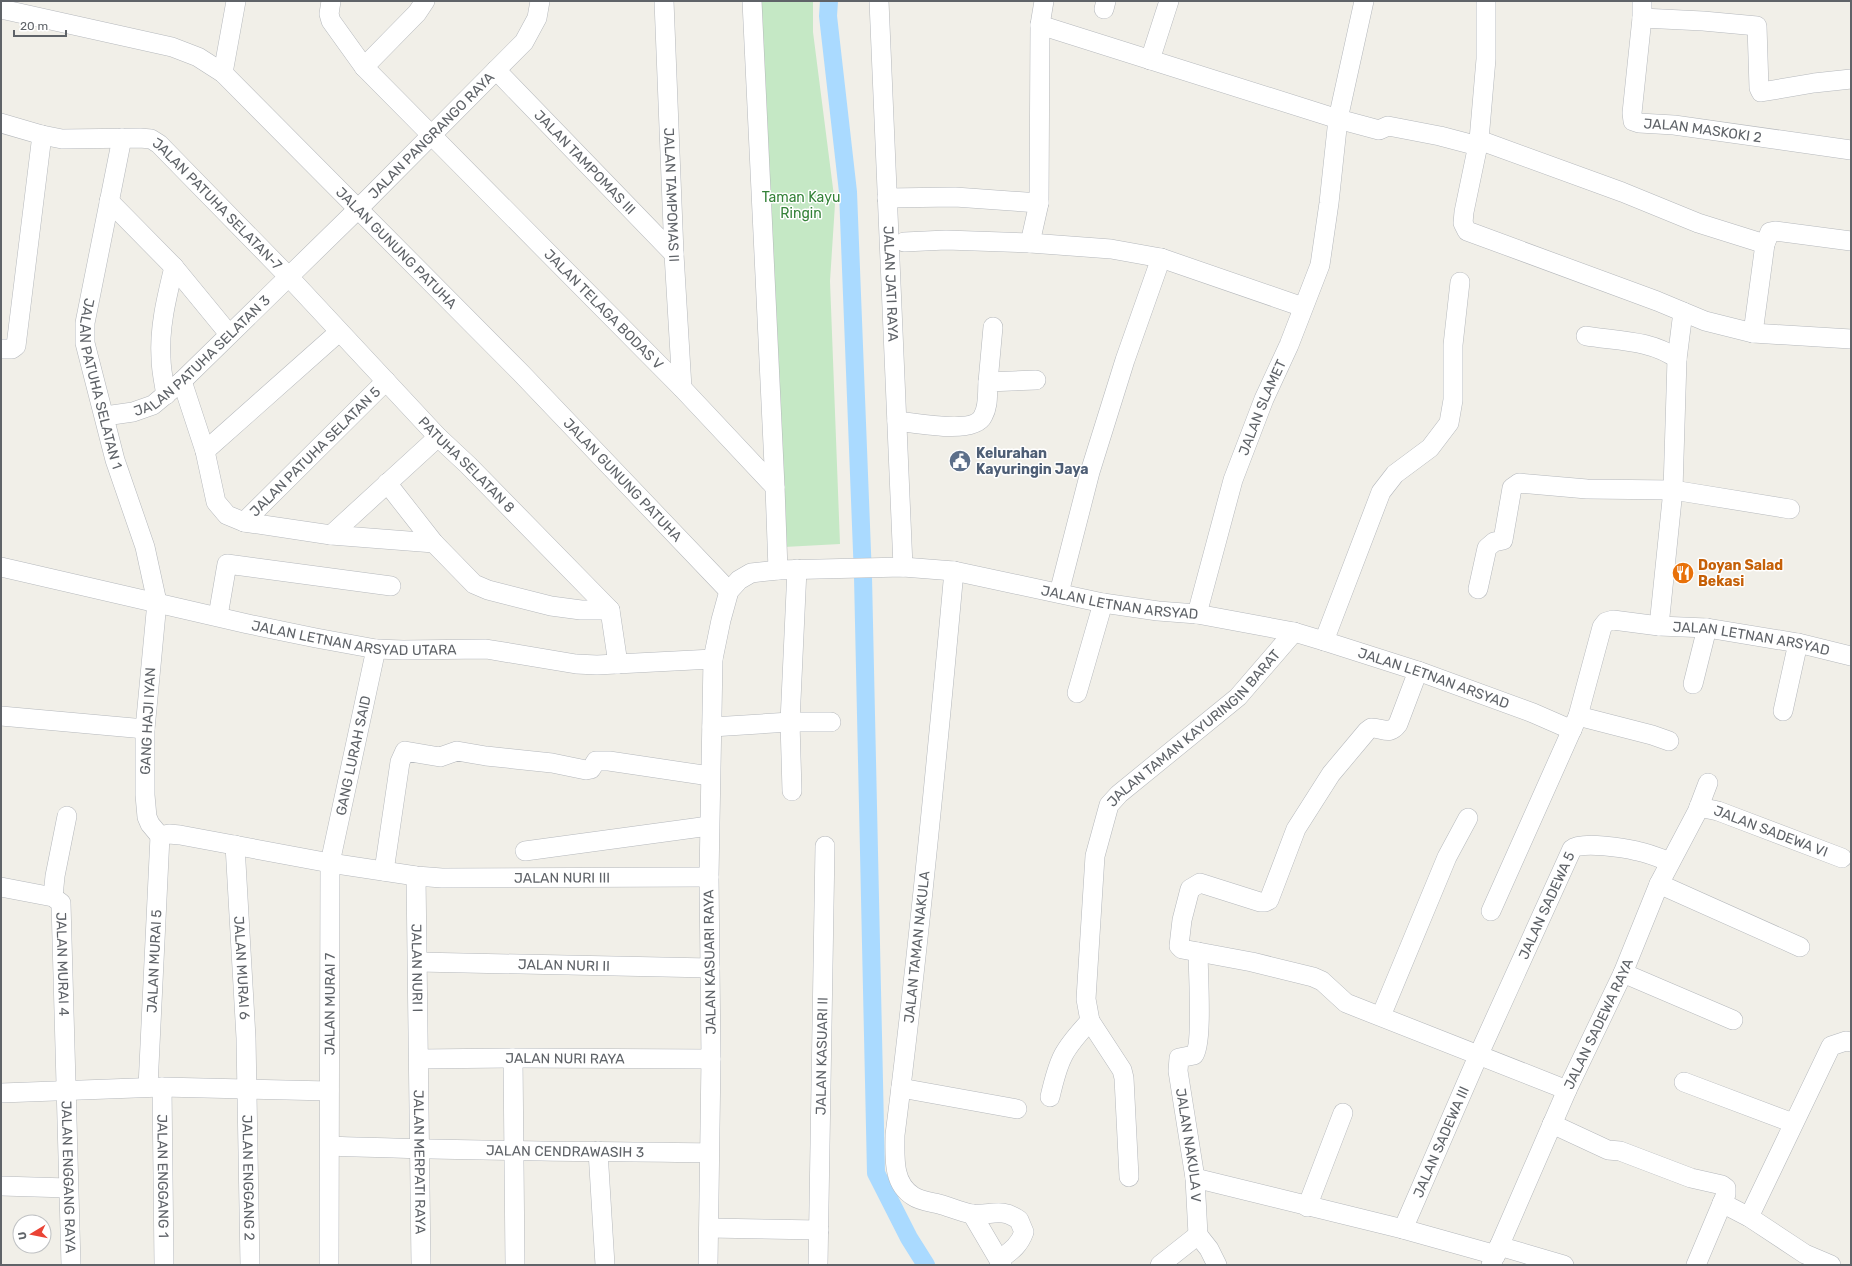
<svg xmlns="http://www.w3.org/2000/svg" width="1852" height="1266" viewBox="0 0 1852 1266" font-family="Rubik,sans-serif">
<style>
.green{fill:#c5e8c5}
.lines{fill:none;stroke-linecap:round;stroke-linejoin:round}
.canal{stroke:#aadaff;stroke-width:18}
.minor-casing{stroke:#b5b8bc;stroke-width:20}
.minor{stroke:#fff;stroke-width:19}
.labels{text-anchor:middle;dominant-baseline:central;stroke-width:3;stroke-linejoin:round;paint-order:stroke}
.street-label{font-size:14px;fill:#5f6368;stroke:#fff}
.park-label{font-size:14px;fill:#348238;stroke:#fff}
.service-label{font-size:14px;font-weight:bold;fill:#4e5e75;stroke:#fff;text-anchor:start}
.food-label{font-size:14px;font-weight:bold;fill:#c56008;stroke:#fff;text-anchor:start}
</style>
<rect width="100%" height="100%" fill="#f1efe8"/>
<path class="green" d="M756,1h57v31l22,172 -5,77 10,263 -56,3z"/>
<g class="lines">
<path class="canal" d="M829,1l-1,15 20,176 15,385 13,596 33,65 17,27"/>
<g class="minor-casing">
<g id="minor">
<path id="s1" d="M331,1l-2,13 2,7 33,46 318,321 93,99"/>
<path id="s2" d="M664,1l10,253 8,134"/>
<path d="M752,1l23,486 3,83"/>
<path id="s3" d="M879,1l24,566"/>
<path d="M1486,1v58l-7,81 -15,72 -1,11 4,8 190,70 48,20 48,12 98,6"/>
<path d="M1642,1v17l61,3 54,5 2,62 2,4 53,-9 37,-4"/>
<path id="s4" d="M1,9l171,38 26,10 25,16 297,299 209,219"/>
<path d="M1104,9l2,-8"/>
<path id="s5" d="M1642,18l-10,95 1,8 6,2 35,2 177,25"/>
<path d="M1040,25l298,94 41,11 9,-4 52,10 38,10"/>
<path d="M1150,60l19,-59"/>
<path d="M364,67l53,-54 8,-12"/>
<path id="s6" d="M496,70l178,184"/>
<path d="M223,73l13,-72"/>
<path id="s7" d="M1,123l41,12 20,4 78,-1 11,1 8,5 129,132 150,161 30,28 142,145 8,54"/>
<path id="s8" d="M122,138l-37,185v20l30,117 30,87 12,55 -12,127v66l2,22 3,7 10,12"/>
<path d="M1479,140l143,52 76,31 67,21"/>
<path d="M887,198l68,-1 84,6"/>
<path d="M109,201l65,66 55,67"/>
<path d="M904,242l42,-2 84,3 81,6 50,9 142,49"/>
<path d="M1030,243l9,-40 1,-178 4,-24"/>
<path d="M1753,333l12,-89 5,-12 5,-1 76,10"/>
<path d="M1586,336c30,5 66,4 91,23l-4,131 -14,136"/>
<path d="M1,349h11l4,-3 26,-211"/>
<path d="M1677,359l6,-47"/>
<path d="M182,381l23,70 11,51 11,13 17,7 87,13 103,8"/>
<path d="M988,382l5,-55"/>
<path d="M166,395c-2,-12 -5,-25 -5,-37 -2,-31 6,-62 13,-91"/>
<path id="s9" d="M105,416l28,-4 20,-7 29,-24 176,-172 166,-167 13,-24 3,-17"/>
<path d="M897,421c19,2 77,14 86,-5 6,-11 4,-22 5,-34l48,-2"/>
<path d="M205,451l134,-119"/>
<path d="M387,483l47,60 40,41 14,6 63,16 30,4h29"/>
<path id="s10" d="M244,522l142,-141"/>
<path d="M331,535l107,-98"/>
<path id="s11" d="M1,567l247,57 68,14 60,11 27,1 83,-1 90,15 21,1 116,-6"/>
<path d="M954,571c-17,188 -35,376 -59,564 0,21 -3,48 18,61 7,5 18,6 26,8 11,3 22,8 33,10 19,2 29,-7 47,6l5,12c-5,14 -13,19 -25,28"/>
<path d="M1478,589l9,-41 7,-6 9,-2 9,-52 7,-5 68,6 86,1 117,19"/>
<path d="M1059,593l31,-121 35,-112 36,-102"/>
<path id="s12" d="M1197,614l36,-134 31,-81 25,-54 31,-80 9,-62 9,-84 26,-118"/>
<path d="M218,616l9,-52 164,22"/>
<path d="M1324,641l57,-149 14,-18 35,-26 19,-25 4,-23v-55l7,-63"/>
<path d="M1418,671l-20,53c-9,12 -14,4 -27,4l-4,3 -36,43 -35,55 -27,71 -4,2h-5l-60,-19 -10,6 -8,31 -3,26 3,3 70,13 61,15 9,4 24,22 221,87"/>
<path d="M1693,684l14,-56"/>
<path d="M1077,693l26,-90"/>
<path d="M1783,711l15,-68"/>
<path d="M1,716l144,13"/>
<path d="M1578,716l74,19 17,6"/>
<path d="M712,727l78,-5h41"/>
<path d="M792,791l-2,-69 7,-153"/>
<path id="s13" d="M1699,807l19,4 124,47"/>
<path id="s14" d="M160,836l9,-2 11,1 150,28 86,13 26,2 267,-1"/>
<path id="s15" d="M235,845l11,193 4,227"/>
<path d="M525,851l184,-25"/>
<path d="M384,871l16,-109 5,-11 35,6 17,-6 29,5 66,7 34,7 5,-1 5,-8h13l101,15"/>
<path id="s16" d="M416,876l5,389"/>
<path d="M1659,884l141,63"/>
<path id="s17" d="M1,887l52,10 8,6 10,362"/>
<path d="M53,897l2,-21 12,-60"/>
<path id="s18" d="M1491,911l87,-195 24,-89 4,-5 7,-2 46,6 48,2 91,15 53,13"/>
<path id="s19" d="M1198,952c0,17 5,93 -4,103l-15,3 -1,13 17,107 3,57"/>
<path id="s20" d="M418,962l292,6"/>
<path d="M1623,973l110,47"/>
<path d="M1381,1016l66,-159 21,-39"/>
<path d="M513,1058l2,207"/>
<path id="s21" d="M420,1059l93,-1 198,1"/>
<path d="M1684,1082l109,41"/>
<path id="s22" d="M148,1087l12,-251"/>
<path id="s23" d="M162,1087l2,178"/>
<path d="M901,1088l116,21"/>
<path d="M1,1093l161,-6 167,4"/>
<path d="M1050,1097c9,-39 13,-47 40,-76"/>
<path d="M1552,1124l56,26 12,1 71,27 31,7 4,3v6l-30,71"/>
<path id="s24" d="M330,1146c126,5 252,5 378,7"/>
<path d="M598,1151l7,114"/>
<path id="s25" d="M1129,1177l-5,-99 -2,-8 -32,-49 -4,-22 9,-143 14,-51 10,-11 119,-97 56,-65"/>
<path d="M1195,1178l208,51 93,26"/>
<path d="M1,1186l67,2"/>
<path d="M1722,1203l27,14 56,37 26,11"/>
<path d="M1307,1207l36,-94"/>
<path d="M972,1214l30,51"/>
<path d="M1749,1217l82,-171 15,-5 5,1"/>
<path d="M709,1228l110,2"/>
<path id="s26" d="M1403,1229l76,-175 93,-205c9,-8 53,-1 65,2 11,2 23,7 33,11"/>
<path d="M1198,1235l11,14 8,16"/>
<path d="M1499,1246l65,19"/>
<path id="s27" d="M329,1265l1,-402 46,-214"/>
<path id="s28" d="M708,1265l3,-206 -2,-182 4,-218 8,-39 8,-29 10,-11 12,-7 27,-3 125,-3 51,4 149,32 55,8 39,3 97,18 30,9 94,30 115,42 39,17"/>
<path id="s29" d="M818,1265l7,-419"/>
<path d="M1160,1265l38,-30"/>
<path id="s30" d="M1491,1265l76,-175 56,-117 36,-89 38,-72 11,-29"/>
</g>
</g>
<use href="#minor" class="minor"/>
</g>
<defs>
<g id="civic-disc" transform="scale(1.15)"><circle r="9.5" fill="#5c6f8a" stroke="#fff"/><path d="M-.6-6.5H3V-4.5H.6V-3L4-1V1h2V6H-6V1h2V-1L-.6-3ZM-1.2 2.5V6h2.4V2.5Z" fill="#fff"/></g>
<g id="restaurant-disc" transform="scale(1.15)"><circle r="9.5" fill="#e8710a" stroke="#fff"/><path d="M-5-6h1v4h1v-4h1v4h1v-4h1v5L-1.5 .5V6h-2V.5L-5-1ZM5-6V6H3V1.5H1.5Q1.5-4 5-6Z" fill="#fff"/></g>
</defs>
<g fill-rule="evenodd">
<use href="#civic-disc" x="960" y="461"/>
<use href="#restaurant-disc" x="1683" y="573"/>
</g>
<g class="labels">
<g class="street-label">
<text stroke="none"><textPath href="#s5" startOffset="174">JALAN MASKOKI 2</textPath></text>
<text stroke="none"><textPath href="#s9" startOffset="437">JALAN PANGRANGO RAYA</textPath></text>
<text stroke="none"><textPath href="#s6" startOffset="128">JALAN TAMPOMAS III</textPath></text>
<text stroke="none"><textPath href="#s2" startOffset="194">JALAN TAMPOMAS II</textPath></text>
<text stroke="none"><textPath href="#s7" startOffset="245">JALAN PATUHA SELATAN-7</textPath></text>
<text stroke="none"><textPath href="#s4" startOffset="479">JALAN GUNUNG PATUHA</textPath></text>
<text stroke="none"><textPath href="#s3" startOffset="283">JALAN JATI RAYA</textPath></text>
<text stroke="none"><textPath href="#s1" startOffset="418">JALAN TELAGA BODAS V</textPath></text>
<text stroke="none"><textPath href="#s9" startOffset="118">JALAN PATUHA SELATAN 3</textPath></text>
<text stroke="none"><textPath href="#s8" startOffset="251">JALAN PATUHA SELATAN 1</textPath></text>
<text stroke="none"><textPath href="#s12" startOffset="217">JALAN SLAMET</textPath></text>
<text stroke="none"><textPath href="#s10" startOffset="100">JALAN PATUHA SELATAN 5</textPath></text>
<text stroke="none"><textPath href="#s7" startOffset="606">PATUHA SELATAN 8</textPath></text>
<text stroke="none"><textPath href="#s4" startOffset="803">JALAN GUNUNG PATUHA</textPath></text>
<text stroke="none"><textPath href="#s28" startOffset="1077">JALAN LETNAN ARSYAD</textPath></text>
<text stroke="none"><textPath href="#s11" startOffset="361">JALAN LETNAN ARSYAD UTARA</textPath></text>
<text stroke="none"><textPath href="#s18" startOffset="459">JALAN LETNAN ARSYAD</textPath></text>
<text stroke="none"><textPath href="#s28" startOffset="1401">JALAN LETNAN ARSYAD</textPath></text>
<text transform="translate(148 721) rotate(-87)">GANG HAJI IYAN</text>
<text stroke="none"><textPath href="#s25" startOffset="499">JALAN TAMAN KAYURINGIN BARAT</textPath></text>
<text stroke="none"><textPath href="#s27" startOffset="512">GANG LURAH SAID</textPath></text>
<text stroke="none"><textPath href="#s13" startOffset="76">JALAN SADEWA VI</textPath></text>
<text stroke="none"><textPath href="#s14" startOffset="406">JALAN NURI III</textPath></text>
<text stroke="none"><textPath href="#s26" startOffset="354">JALAN SADEWA 5</textPath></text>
<text transform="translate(917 947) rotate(-84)">JALAN TAMAN NAKULA</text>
<text stroke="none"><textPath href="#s22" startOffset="126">JALAN MURAI 5</textPath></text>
<text transform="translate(710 962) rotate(-91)">JALAN KASUARI RAYA</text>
<text stroke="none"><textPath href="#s17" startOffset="124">JALAN MURAI 4</textPath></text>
<text stroke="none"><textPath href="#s20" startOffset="146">JALAN NURI II</textPath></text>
<text stroke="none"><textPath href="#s15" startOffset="123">JALAN MURAI 6</textPath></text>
<text stroke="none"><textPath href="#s16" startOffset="92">JALAN NURI I</textPath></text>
<text stroke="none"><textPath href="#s27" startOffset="261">JALAN MURAI 7</textPath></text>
<text stroke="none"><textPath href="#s30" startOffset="264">JALAN SADEWA RAYA</textPath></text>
<text stroke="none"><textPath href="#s29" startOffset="209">JALAN KASUARI II</textPath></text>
<text stroke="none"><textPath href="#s21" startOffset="145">JALAN NURI RAYA</textPath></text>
<text stroke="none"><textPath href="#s26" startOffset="95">JALAN SADEWA III</textPath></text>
<text stroke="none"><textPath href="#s19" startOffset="207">JALAN NAKULA V</textPath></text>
<text stroke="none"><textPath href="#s24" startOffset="235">JALAN CENDRAWASIH 3</textPath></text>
<text stroke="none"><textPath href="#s16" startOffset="286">JALAN MERPATI RAYA</textPath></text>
<text stroke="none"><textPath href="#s23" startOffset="89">JALAN ENGGANG 1</textPath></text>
<text stroke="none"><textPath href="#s17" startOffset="337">JALAN ENGGANG RAYA</textPath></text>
<text stroke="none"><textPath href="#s15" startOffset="333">JALAN ENGGANG 2</textPath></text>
</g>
<g class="park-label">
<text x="801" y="197">Taman Kayu<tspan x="801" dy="16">Ringin</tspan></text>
</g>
<g class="service-label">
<text x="976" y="453">Kelurahan<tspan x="976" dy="16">Kayuringin Jaya</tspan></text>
</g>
<g class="food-label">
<text x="1698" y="565">Doyan Salad<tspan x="1698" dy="16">Bekasi</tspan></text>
</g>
</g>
<rect width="1852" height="1266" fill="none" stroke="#5f6368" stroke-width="4"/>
<g transform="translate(32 1234) rotate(260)"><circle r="19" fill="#ffffff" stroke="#bfc1c3"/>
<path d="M0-3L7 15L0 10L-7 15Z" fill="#ea4335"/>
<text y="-6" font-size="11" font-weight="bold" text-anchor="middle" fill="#5f6368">U</text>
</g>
<path d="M14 30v6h52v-6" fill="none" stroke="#5f6368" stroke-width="2"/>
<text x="20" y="30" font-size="12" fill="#5f6368" stroke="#ffffff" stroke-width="3" paint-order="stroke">20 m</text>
</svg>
